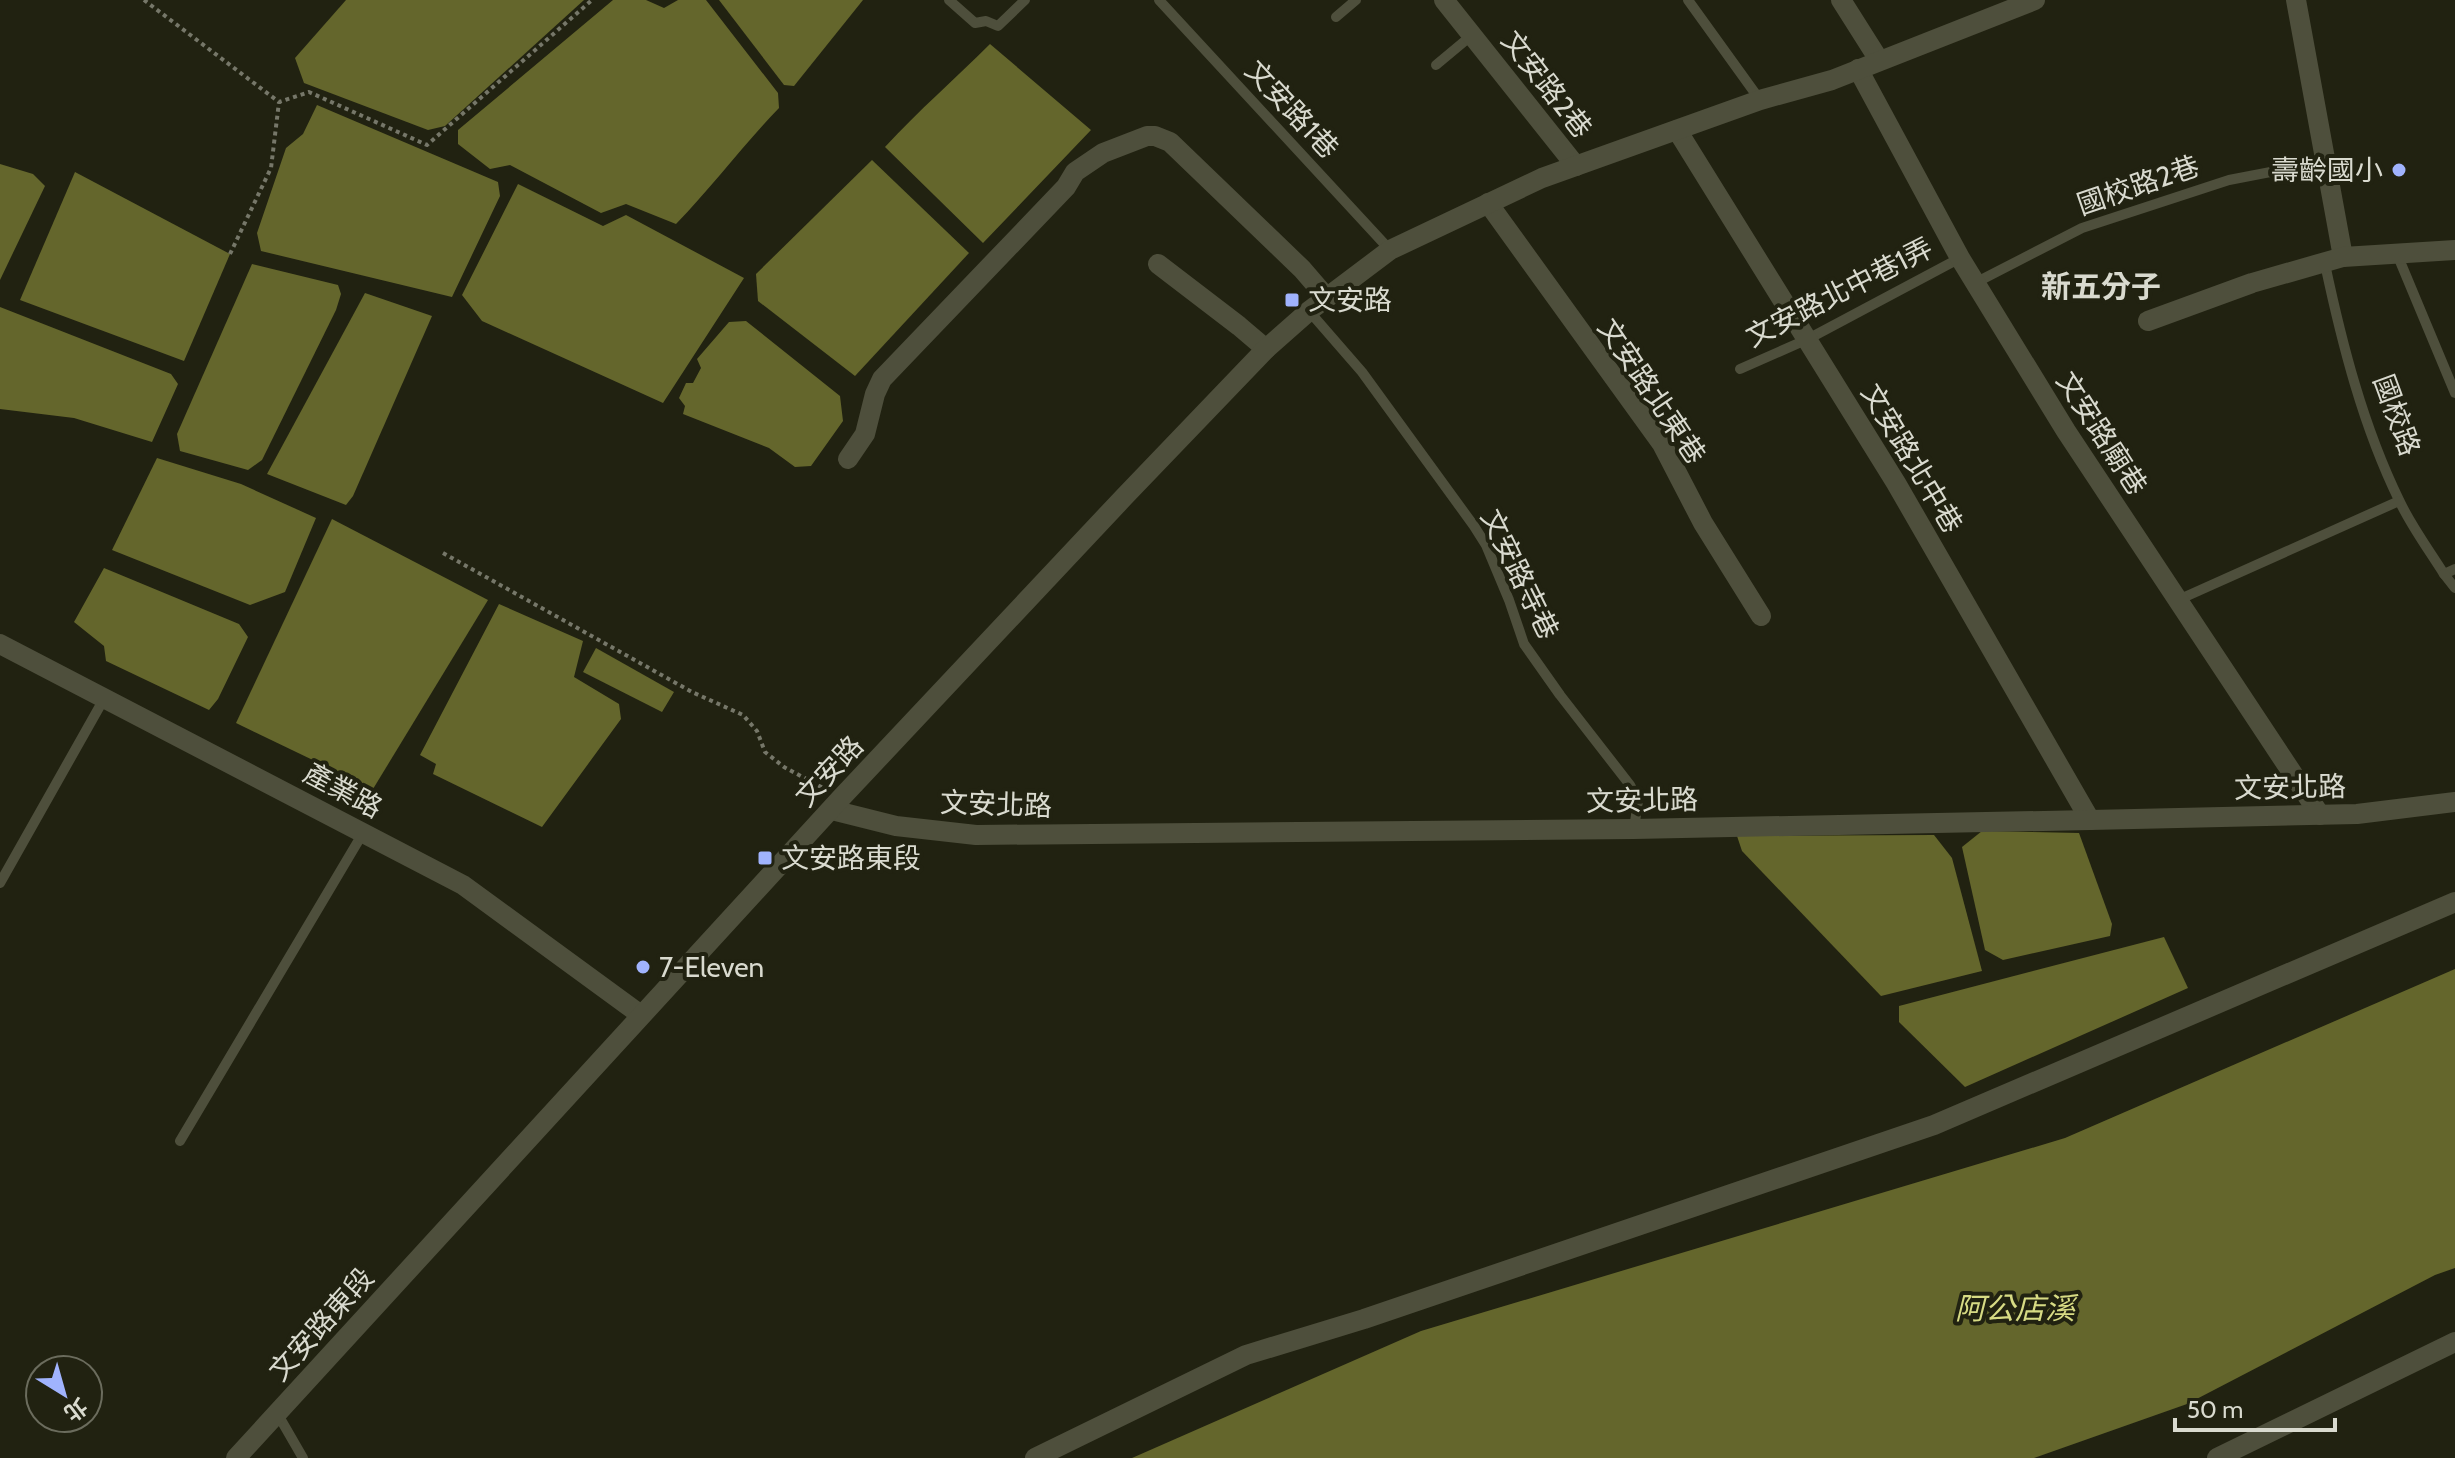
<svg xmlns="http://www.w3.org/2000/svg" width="2455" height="1458" viewBox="0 0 2455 1458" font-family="Cabin,'Noto Sans TC',sans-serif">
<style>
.water{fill:#64662c}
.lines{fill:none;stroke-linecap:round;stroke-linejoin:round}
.path{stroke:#767769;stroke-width:4;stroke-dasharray:4 4;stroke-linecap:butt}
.lane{stroke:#4e4f3c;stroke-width:10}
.street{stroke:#4e4f3c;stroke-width:20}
.secondary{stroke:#4e4f3c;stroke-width:20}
.poi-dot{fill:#a0b3fd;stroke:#212211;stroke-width:3}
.labels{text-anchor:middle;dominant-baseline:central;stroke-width:8;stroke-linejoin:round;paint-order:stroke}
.street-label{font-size:28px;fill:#d9dacf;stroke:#212211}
.poi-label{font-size:28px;fill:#d9dacf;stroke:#212211;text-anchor:start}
.neighbourhood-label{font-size:30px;font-weight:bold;fill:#d9dacf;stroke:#212211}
.water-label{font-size:30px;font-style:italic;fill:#d7db84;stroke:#212211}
</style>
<rect width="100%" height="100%" fill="#212211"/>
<g class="water">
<path d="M346,0h238l-139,126 -17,4 -124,-47 -9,-25z"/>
<path d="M613,0h33l18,8 14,-8h28l72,93 1,15c-36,37 -67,79 -103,116l-50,-20 -25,9 -91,-48 -20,4 -32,-25v-14z"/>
<path d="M719,0h144l-69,86 -10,-1z"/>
<path d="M990,44l101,86 -108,113 -98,-96c33,-36 70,-68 105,-103z"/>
<path d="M317,105l181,77 2,14 -48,101 -191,-46 -4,-18 29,-85 17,-14z"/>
<path d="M872,160l97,93 -114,123 -97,-75 -2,-27z"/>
<path d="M0,164l33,10 12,12 -45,94z"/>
<path d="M75,172l155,82 -46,107 -164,-61z"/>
<path d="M518,184l85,42 23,-11 118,63 -81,125 -181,-82 -20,-26z"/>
<path d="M252,264l86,21 3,9 -5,16 -74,150 -14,10 -68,-19 -3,-17z"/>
<path d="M365,293l67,23 -79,180 -7,9 -79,-31z"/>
<path d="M0,307l171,67 7,10 -26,58 -78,-24 -74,-9z"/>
<path d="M746,321l94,75 3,25 -32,45 -16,1 -26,-19 -86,-34 2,-8 -6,-8 7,-15h7l8,-15 -4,-9 32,-37z"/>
<path d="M157,458l84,26 75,34 -31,74 -35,13 -138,-55z"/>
<path d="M332,519l156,81 -115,189 -137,-66z"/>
<path d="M104,568l135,56 9,13 -30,62 -9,11 -103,-49 -2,-15 -30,-24z"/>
<path d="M499,604l84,37 -9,36 45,27 2,15 -79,108 -109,-53 3,-10 -16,-9z"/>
<path d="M596,648l78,44 -12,20 -79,-40z"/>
<path d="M1982,831l97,2 33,91 -2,12 -107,24 -18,-10 -23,-103z"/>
<path d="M1934,835l18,23 30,113 -101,25 -139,-145 -5,-15z"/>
<path d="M2164,937l24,51 -223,99 -66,-65v-16z"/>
<path d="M2455,969v299l-20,7 -248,129 -153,54h-902l289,-127 644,-193z"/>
</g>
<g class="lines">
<g class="path">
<path d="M144,0l135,102 30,-10 118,53 165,-145"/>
<path d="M230,254l41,-86 8,-66"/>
<path d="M443,553l249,139 51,23 14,16 8,21 19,15 39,21"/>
</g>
<g class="lane">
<path d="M949,0l26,23 11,-2 12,5 27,-26"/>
<path d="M1159,0l231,250"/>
<path d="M1688,0l72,100"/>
<path d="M1336,17l20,-17"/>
<path d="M1436,65l36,-30"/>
<path d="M2397,254l58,139"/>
<path d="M2325,264c17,80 38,162 74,236 12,26 30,50 45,74l11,-5"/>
<path d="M1975,283l107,-55 147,-48 98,-19"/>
<path d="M1309,311l53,61 112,154 12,19 23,55 15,44 36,51 70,90 8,16 -4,28"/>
<path d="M1740,369l68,-30 152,-81"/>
<path d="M2444,574l11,14"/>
<path d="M2178,600l221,-99"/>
<path d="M0,883l105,-186"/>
<path d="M180,1141l183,-308"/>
<path d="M277,1413l26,45"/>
</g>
<g class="street">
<path d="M1444,0l132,166"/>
<path d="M1841,0l38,60"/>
<path d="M2296,0l47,257"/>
<path d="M1858,69l102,189 106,173 254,384"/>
<path d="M1677,130l219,353 194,337"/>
<path d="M1488,203l174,241 41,79 58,93"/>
<path d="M1158,264l81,62 27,23"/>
<path d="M2148,321l104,-38 91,-26 112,-7"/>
<path d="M848,459l17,-25 10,-40 7,-15 184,-192 9,-15 28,-19 44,-17h8l15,6 132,127 25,29"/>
<path d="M0,644l463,241 178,130"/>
<path d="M832,810l64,16 80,9 658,-6 456,-9 267,-6 98,-12"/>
<path d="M1035,1458l211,-103 118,-36 570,-194 521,-223"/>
<path d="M2217,1458l238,-116"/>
</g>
<path class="secondary" d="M236,1458l605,-660 283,-301 142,-148 43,-38 81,-61 152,-72 218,-78 72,-20 203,-80"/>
</g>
<g class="poi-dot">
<circle cx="2399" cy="170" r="8"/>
<rect x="1284" y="292" width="16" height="16" rx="4"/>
<rect x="757" y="850" width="16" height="16" rx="4"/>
<circle cx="643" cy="967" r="8"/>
</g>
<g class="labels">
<g class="street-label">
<text transform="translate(1547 84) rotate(52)">文安路2巷</text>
<text transform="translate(1292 109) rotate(47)">文安路1巷</text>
<text transform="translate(2138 185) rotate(-19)">國校路2巷</text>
<text transform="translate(1839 292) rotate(-27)">文安路北中巷1弄</text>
<text transform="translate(1652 391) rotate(56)">文安路北東巷</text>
<text transform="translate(2397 415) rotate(70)">國校路</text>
<text transform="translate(2102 433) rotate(57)">文安路廟巷</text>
<text transform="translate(1912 458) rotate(59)">文安路北中巷</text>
<text transform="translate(1520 574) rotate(64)">文安路寺巷</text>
<text transform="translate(829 771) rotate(-47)">文安路</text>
<text transform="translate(2290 787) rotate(-1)">文安北路</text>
<text transform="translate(343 790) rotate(28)">產業路</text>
<text transform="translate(1642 800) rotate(-1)">文安北路</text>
<text transform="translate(996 804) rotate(2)">文安北路</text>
<text transform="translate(321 1324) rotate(-48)">文安路東段</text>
</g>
<g class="poi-label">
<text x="2383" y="170" text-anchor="end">壽齡國小</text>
<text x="1308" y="300">文安路</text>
<text x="781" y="858">文安路東段</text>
<text x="659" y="967">7-Eleven</text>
</g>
<g class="neighbourhood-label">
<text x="2101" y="286">新五分子</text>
</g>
<g class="water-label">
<text x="2015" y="1308">阿公店溪</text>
</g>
</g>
<g transform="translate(64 1394) rotate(143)"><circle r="38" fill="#212211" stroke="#6b6c5d" stroke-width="2"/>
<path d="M0-6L14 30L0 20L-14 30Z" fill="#a0b3fd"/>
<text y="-12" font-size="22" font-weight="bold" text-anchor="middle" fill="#d9dacf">北</text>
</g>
<path d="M2175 1418v12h160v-12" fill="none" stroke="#d9dacf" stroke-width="4"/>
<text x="2187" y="1418" font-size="24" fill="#d9dacf" stroke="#212211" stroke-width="6" paint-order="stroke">50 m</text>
</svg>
